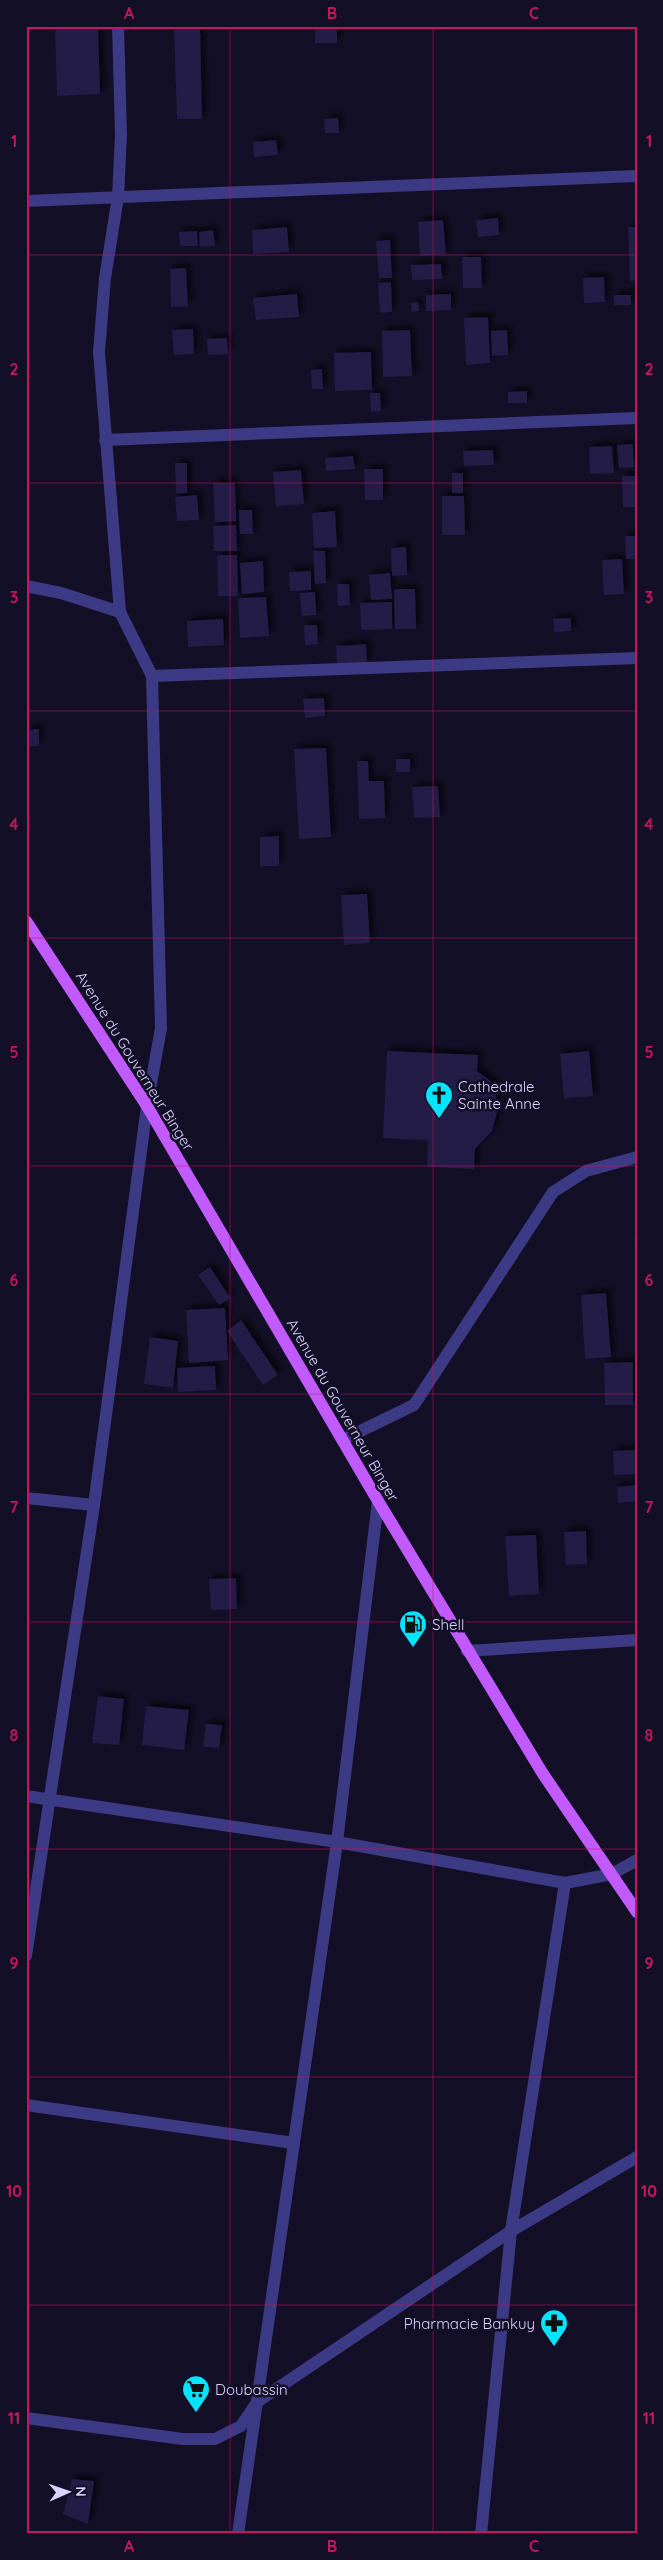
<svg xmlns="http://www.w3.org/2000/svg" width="663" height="2560" viewBox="0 0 663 2560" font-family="Quicksand,sans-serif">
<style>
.building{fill:#241b47;filter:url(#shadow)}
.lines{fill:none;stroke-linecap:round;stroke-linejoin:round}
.minor{stroke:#3d3a85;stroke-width:12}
.major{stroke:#c25bff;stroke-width:12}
.grid{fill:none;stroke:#c2185b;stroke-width:1;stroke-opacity:0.55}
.labels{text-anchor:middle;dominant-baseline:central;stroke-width:5;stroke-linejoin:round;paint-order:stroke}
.street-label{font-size:15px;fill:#d9d4ff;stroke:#130f26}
.poi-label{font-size:15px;fill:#d9d4ff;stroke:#130f26;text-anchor:start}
.neatline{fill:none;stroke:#c2185b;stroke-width:2}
.grid-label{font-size:16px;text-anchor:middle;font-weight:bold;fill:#c2185b}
</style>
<defs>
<filter id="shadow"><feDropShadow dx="4.5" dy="-4.5" stdDeviation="2.5" flood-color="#0009"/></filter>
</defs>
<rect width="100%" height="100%" fill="#130f26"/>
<g class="building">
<path d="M55,26h43l2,68 -43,2z"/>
<path d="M174,26h26l2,93h-25z"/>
<rect x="315" y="26" width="22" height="17"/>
<path d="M338,118l1,15h-14l-1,-14z"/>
<path d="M276,140l2,15 -24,2 -1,-15z"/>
<path d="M498,218l1,17 -21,2 -2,-17z"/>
<path d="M443,220l3,34 -26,2 -2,-34z"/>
<path d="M287,227l2,25 -36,2 -1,-24z"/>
<path d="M628,227h9v53l-7,1z"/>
<path d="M213,230l2,16 -15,1 -1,-15z"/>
<path d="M197,231l1,15h-18l-1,-14z"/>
<path d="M390,240l2,38h-13l-3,-37z"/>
<path d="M462,257h19l1,31h-19z"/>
<path d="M441,264l1,15 -30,1 -1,-15z"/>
<path d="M186,268l2,38 -17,1 -1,-38z"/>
<path d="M604,277l1,25 -21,1 -1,-25z"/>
<path d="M391,282l1,30 -12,1 -2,-30z"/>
<path d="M297,294l2,23 -43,3 -3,-22z"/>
<path d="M451,294v16l-25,1v-16z"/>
<rect x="614" y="295" width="17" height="10"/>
<path d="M418,302l1,9 -7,1 -1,-9z"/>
<path d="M488,317l2,46 -24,2 -2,-47z"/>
<path d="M193,329l1,25 -20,1 -2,-25z"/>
<path d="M410,330l2,46 -29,1 -1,-46z"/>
<path d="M507,330l1,25 -16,1 -1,-25z"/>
<path d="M227,338l1,16 -20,1 -1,-16z"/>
<path d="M371,352l1,38 -37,1 -1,-38z"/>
<path d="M322,369l1,20h-11l-1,-19z"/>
<path d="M527,391v12h-19v-11z"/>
<path d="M370,393h10l1,18 -10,1z"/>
<path d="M633,444l1,23 -15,1 -2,-23z"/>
<path d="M612,446l2,27 -24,1 -1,-27z"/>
<path d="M493,450l1,15 -30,1 -1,-15z"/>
<path d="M353,456l2,13 -29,2 -1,-13z"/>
<path d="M175,463h12v30h-11z"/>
<path d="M364,469h19v31h-18z"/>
<path d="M301,470l3,34 -28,2 -3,-34z"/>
<rect x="452" y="473" width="11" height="20"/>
<path d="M622,476h15v31h-14z"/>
<path d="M213,483h22l1,38 -21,1z"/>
<path d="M197,495l2,25 -22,1 -2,-24z"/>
<path d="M442,496h22l1,39h-23z"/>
<path d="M239,510h13l1,24h-13z"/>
<path d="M335,511l2,36 -23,1 -2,-35z"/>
<path d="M236,525l1,26h-23l-1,-25z"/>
<path d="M625,536h12v23h-11z"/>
<path d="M406,547l1,28 -15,1 -1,-28z"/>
<path d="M313,551h12l1,32 -11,1z"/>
<path d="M217,555h20l1,41h-20z"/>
<path d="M622,559l2,35 -20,1 -2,-35z"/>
<path d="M263,561l1,31 -22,2 -2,-31z"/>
<path d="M311,571v19l-21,1 -1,-19z"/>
<path d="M390,573l2,26 -21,1 -2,-25z"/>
<path d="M337,584h12l1,21 -12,1z"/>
<path d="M394,589h21l1,40h-21z"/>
<path d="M315,592l1,23 -14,1 -2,-23z"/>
<path d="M266,597l3,39 -29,2 -2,-40z"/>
<path d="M392,602v27l-31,1 -1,-27z"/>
<path d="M571,618v13l-17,1 -1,-13z"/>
<path d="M223,619l1,26 -36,2 -1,-26z"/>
<path d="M304,625h13l1,19 -13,1z"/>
<path d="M366,644l1,19 -30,1 -1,-18z"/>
<path d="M324,698l1,18 -20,2 -2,-19z"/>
<path d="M39,729v17h-13v-16z"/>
<path d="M326,748l5,89 -32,2 -5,-90z"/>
<rect x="396" y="759" width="14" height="13"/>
<path d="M357,761h11l1,20h15l1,37 -26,1z"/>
<path d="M438,786l2,31 -26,1 -2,-31z"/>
<path d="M279,836v30h-19v-29z"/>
<path d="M367,894l3,49 -26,2 -3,-50z"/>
<path d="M387,1051l91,4 -1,16 16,12 5,25 -6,23 -17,18 -1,20 -47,-2 1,-27 -45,-2z"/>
<path d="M589,1051l4,45 -29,2 -4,-44z"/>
<path d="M634,1235h3v20h-2z"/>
<path d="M210,1267l20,31 -11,7 -21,-30z"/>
<path d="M606,1293l5,64 -26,2 -4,-64z"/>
<path d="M225,1308l3,52 -39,3 -3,-53z"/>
<path d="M241,1320l37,55 -15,10 -36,-54z"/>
<path d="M150,1337l28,4 -5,47 -29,-4z"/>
<path d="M633,1362v43h-28l-1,-42z"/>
<path d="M215,1366l1,24 -38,2 -1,-24z"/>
<path d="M637,1450v24l-23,1 -1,-24z"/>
<path d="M637,1485v16l-19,2 -1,-16z"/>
<path d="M586,1531l1,33 -21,1 -2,-33z"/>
<path d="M536,1535l3,59 -30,2 -4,-60z"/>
<path d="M236,1578l1,31 -26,1 -2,-31z"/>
<path d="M98,1696l26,3 -5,46 -27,-2z"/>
<path d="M146,1706l43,4 -5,40 -42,-5z"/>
<path d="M206,1724l16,1 -3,23 -16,-1z"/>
<path d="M72,2479l22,2 -6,43 -25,-10z"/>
</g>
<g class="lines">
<g class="minor">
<path d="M26,201l611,-25"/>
<path d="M105,440l532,-22"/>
<path d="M26,586l35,7 59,19"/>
<path d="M152,676l485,-18"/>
<path d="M342,1440l72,-35 139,-213 33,-21 51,-14"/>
<path d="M26,1498l68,7"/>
<path d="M467,1651l170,-11"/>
<path d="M26,1796l311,46 228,41 47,-9 25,-14"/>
<path d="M26,1956l68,-451 53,-399 14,-78 -9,-352 -32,-64 -21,-260 6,-74 13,-81 3,-62 -3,-109"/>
<path d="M26,2105l268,38"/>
<path d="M26,2418l157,21h32l26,-13 16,-24 254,-171 126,-74"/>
<path d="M238,2534l99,-692 41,-341"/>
<path d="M481,2534l30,-303 54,-348"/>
</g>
<path class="major" d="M26,921l121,185 231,395 165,273 94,138"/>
</g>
<path class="grid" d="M230,26v2508M433,26v2508M26,255h611M26,483h611M26,711h611M26,938h611M26,1166h611M26,1394h611M26,1622h611M26,1849h611M26,2077h611M26,2305h611"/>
<defs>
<g id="church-pin" transform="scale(1.4375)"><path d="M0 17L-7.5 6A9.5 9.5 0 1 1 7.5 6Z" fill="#00e5ff" stroke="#130f26"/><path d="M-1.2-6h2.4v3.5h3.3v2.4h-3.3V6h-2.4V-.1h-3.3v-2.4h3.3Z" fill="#111"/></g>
<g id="fuel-pin" transform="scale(1.4375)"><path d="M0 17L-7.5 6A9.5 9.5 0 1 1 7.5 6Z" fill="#00e5ff" stroke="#130f26"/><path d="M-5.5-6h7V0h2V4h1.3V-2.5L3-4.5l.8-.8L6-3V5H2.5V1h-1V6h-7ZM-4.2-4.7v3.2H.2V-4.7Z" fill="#111"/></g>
<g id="pharmacy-pin" transform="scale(1.4375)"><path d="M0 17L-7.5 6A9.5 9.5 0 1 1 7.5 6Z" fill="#00e5ff" stroke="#130f26"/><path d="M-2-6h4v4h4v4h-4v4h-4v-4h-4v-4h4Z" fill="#111"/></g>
<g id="supermarket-pin" transform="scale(1.4375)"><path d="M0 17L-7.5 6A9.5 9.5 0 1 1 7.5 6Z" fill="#00e5ff" stroke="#130f26"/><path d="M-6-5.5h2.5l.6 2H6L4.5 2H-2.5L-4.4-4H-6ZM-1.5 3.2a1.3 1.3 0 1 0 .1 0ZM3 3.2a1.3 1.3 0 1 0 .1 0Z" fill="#111"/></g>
</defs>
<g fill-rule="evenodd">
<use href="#church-pin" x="439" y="1095"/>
<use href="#fuel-pin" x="413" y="1624"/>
<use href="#pharmacy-pin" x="554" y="2323"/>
<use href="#supermarket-pin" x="196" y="2389"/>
</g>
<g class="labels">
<g class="street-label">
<text transform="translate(135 1061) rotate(58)">Avenue du Gouverneur Binger</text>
<text transform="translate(343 1410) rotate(60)">Avenue du Gouverneur Binger</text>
</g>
<g class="poi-label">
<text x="458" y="1086">Cathedrale<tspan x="458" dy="17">Sainte Anne</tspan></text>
<text x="432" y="1624">Shell</text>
<text x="535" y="2323" text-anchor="end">Pharmacie Bankuy</text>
<text x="215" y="2389">Doubassin</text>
</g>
</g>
<rect width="663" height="2560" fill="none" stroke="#130f26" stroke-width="55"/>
<g transform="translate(68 2492) rotate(88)" stroke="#130f26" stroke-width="4" paint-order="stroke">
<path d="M0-4L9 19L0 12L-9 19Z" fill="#d9d4ff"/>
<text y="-8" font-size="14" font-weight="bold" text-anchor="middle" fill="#d9d4ff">N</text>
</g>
<rect x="28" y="28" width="608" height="2504" class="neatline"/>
<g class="grid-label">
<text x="129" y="19">A</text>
<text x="332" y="19">B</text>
<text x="534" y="19">C</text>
<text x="14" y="147">1</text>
<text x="649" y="147">1</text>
<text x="14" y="375">2</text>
<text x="649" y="375">2</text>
<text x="14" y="603">3</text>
<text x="649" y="603">3</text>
<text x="14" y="830">4</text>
<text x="649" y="830">4</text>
<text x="14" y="1058">5</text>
<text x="649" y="1058">5</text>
<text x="14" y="1286">6</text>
<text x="649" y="1286">6</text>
<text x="14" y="1513">7</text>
<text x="649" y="1513">7</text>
<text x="14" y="1741">8</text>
<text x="649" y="1741">8</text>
<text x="14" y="1969">9</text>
<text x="649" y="1969">9</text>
<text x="14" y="2197">10</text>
<text x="649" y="2197">10</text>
<text x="14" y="2424">11</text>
<text x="649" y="2424">11</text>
<text x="129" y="2552">A</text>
<text x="332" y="2552">B</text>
<text x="534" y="2552">C</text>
</g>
</svg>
